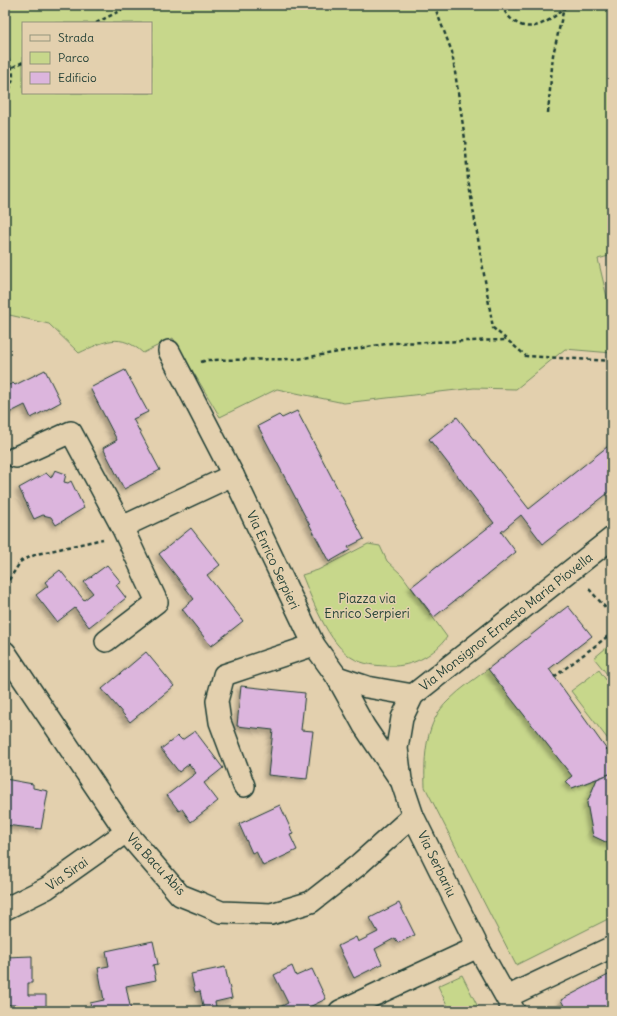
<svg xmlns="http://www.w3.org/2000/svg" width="617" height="1016" viewBox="0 0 617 1016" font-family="Delius,sans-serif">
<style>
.green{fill:#c7d78b;stroke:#738a60;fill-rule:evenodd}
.building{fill:#dcb5dd;stroke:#1f3d34;filter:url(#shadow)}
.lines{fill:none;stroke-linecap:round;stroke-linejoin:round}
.minor-casing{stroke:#1f3d34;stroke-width:24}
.path{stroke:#1f3d34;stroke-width:2.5;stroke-dasharray:4 3;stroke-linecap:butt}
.minor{stroke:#e3d0ae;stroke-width:21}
.labels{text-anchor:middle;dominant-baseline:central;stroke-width:3;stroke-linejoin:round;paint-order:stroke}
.street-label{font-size:13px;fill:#1f3d34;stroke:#e3d0ae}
.park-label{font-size:13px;fill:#274538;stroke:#e3d0ae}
</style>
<defs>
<filter id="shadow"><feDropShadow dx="-3.5" dy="3.5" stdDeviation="2" flood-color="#0004"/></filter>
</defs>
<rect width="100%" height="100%" fill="#e3d0ae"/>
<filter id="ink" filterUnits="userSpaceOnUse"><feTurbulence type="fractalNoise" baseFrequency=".025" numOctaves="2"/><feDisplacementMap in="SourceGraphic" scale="8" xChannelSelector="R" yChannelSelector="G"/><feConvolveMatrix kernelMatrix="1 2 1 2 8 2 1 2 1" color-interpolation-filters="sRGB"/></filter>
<g filter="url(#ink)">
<g class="green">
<path d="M5,5h607v250l-14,4 14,60v34l-47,-4 -49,40 -42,-1 -130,15 -67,-14 -57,28 -47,-79 -30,15c-23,-21 -38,-12 -64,0l-30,-29 -44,-10zM23,23h128v70h-128z"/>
<path d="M368,544l12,2 7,15 15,14 45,62c-12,17 -32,28 -52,29 -11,0 -23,0 -34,-4 -30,-9 -48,-61 -59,-87l16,-5z"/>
<path d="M612,643v27l-5,4 -13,-16z"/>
<path d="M488,669l84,107 -6,5 6,7 25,-9 -10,24 6,33 19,9v72l-96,48 -91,-178c-1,-31 0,-65 24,-87 12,-12 26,-21 39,-31z"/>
<path d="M599,670l13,18v53l-2,1 -39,-51z"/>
<path d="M462,975l18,36h-30l-12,-25z"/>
</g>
<g class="building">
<path d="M45,370l16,32 -30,16 -6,-13 -20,10v-28l8,-4 2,2z"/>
<path d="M125,370l23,42 -15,7 27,51 -36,19 -21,-41 14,-8 -27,-52z"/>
<path d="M297,411l67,128 -16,8 2,3 -21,12 -71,-136 21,-11 3,3z"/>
<path d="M457,417l72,92 83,-66v47l-69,54 -22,-29 -20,17 15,20 -82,65 -23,-30 83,-64 -65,-84z"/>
<path d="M55,470l11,4 -2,8 4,1 3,-2 13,27 -28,17 -5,-8 -8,-2 -9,4 -15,-31 27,-15 5,5z"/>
<path d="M191,528l29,37 -13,10 36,46 -32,25 -29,-37 12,-10 -35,-45z"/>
<path d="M107,565l14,17 -5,3 10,13 -37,29 -14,-19 -18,14 -21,-27 12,-9 -3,-4 15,-12 24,30 9,-7 -9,-11z"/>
<path d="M568,606l24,30 -43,33 58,81 5,-4v27l-40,15 -6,-7 6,-5 -84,-107z"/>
<path d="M146,652l28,34 -44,36 -28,-33z"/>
<path d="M241,686l64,7 -4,37 12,1 -6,48 -39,-4 5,-45 -36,-4z"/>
<path d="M195,731l28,37 -19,15 14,18 -27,21 -9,-13 -3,2 -12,-16 29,-22 -7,-9 -10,8 -18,-23 17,-13 4,4z"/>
<path d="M612,773v72l-19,-9 -6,-33 10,-24z"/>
<path d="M5,779l28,5v4l15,3 -7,38 -36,-4z"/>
<path d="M280,805l13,29 -3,1 7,15 -34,16 -7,-15 -4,2 -13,-29z"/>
<path d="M399,903l16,32 -17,8 -3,-5 -20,11 7,15 -28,14 -16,-32 18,-9 2,5 20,-10 -8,-14z"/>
<path d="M153,941l5,23 -5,1 3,15 -30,6 5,25h-39l-2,-8 14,-3 -6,-32 11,-2 -3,-15z"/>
<path d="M32,956v27h-4v12h18v16h-29v-6h-12v-48z"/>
<path d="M292,966l4,10 16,-7 14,30 -21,10 1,2h-34l16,-8 -14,-28z"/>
<path d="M225,967l7,31 -17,4 2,9h-13l-4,-20 -5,1 -4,-18z"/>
<path d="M612,973v38h-45l-6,-11z"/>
</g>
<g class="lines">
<g class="minor-casing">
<g id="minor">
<path d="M169,351l64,124 81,170 23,32 27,49 35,52"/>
<path d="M16,457l55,-25 51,95 35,75 -51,39"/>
<path d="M122,527l111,-52"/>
<path d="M5,652l121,180 54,63 20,8 21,9 50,2 40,-12 46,-36 56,-50"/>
<path d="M337,677l30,10 46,8"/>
<path d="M244,786l-24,-64 -3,-21 7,-26 90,-30"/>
<path d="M5,909l42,-21 79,-56"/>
<path d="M507,997l105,-50"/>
<path d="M340,1011l138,-64"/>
<path d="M514,1011l-36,-64 -65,-131 -12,-36 -4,-32 5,-30 11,-23 199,-157"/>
</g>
</g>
<g class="path">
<path d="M434,5l18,47 13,87 3,40 25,149 33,28 86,5"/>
<path d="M501,5c18,34 44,23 66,0"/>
<path d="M96,23l35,-18"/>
<path d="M5,53c11,20 10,26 0,46"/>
<path d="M13,67l10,-5"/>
<path d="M548,113l5,-58 11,-47"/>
<path d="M201,362l6,-2 91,-1 93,-16 115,-3"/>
<path d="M5,586l16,-25 16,-7 66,-15"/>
<path d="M589,589l23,26"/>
<path d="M554,677l58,-44"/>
</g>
<use href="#minor" class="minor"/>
</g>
</g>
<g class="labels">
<g class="street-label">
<text transform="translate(273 560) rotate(65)">Via Enrico Serpieri</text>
<text transform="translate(506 622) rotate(-38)">Via Monsignor Ernesto Maria Piovella</text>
<text transform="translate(156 864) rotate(47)">Via Bacu Abis</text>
<text transform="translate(437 864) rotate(64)">Via Serbariu</text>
<text transform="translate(67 874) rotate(-35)">Via Sirai</text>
</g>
<g class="park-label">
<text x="367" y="598">Piazza via<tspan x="367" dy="15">Enrico Serpieri</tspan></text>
</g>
</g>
<rect width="617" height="1016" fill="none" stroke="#e3d0ae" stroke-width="20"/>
<rect x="10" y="10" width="597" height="996" fill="none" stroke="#1f3d34" stroke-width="1.5" filter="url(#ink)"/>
<rect x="22" y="22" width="130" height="72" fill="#e3d0ae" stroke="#95957d"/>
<rect x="30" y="35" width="20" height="6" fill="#e3d0ae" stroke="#95957d"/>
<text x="58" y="42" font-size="12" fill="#1f3d34">Strada</text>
<rect x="30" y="52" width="20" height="12" fill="#c7d78b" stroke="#95957d"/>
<text x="58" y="62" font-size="12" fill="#1f3d34">Parco</text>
<rect x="30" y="72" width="20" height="12" fill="#dcb5dd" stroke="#95957d"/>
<text x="58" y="82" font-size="12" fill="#1f3d34">Edificio</text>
</svg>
